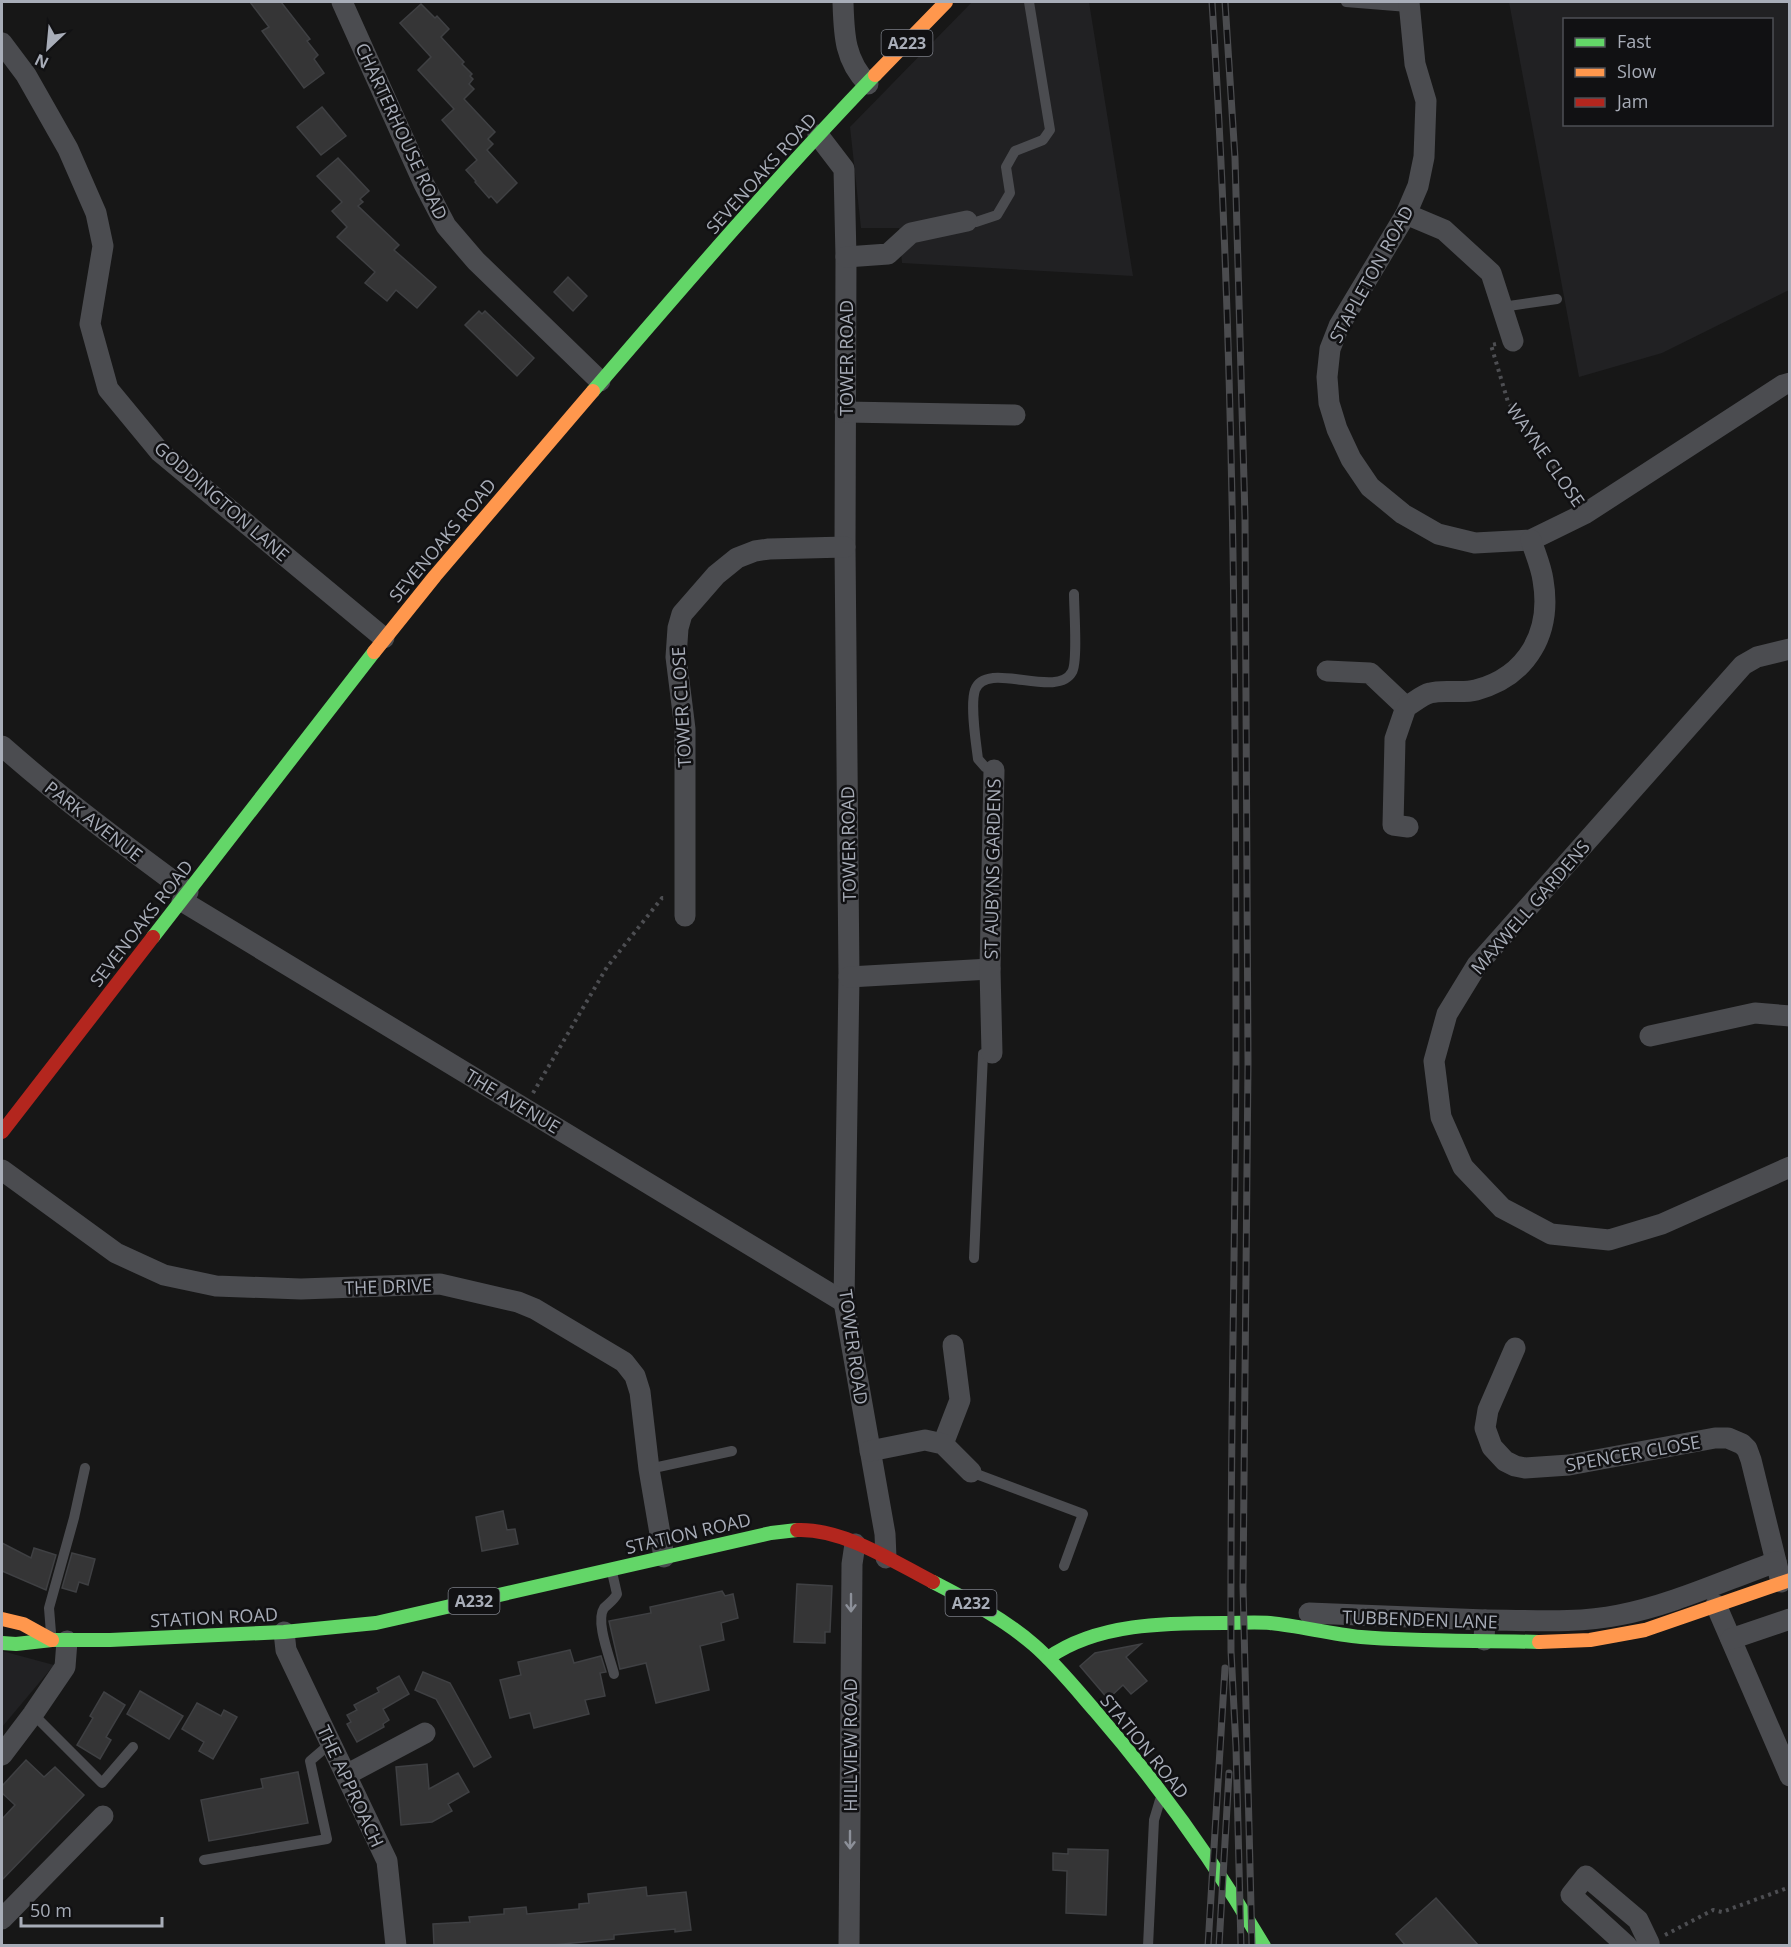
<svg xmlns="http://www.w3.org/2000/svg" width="1791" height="1947" viewBox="0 0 1791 1947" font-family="'Open Sans',sans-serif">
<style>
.built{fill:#212123;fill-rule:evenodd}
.building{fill:#353536;stroke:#3f4043;stroke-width:1.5}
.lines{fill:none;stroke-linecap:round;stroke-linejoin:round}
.path{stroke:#4d4e52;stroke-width:4;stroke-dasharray:3 4.5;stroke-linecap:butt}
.lane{stroke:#4b4c50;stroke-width:10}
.street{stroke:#4b4c50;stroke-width:21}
.fast{stroke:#63d668;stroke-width:14}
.slow{stroke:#ff974d;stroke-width:14}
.jam{stroke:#b3261e;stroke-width:14}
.rail-casing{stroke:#4b4c4f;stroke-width:7}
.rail{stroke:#111113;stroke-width:4.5;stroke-dasharray:14;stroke-linecap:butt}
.oneway{stroke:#8c9099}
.labels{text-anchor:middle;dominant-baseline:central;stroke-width:5;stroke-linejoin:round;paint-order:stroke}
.shield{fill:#111113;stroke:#7b7e86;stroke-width:1.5}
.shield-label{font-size:16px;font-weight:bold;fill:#a8adb8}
.street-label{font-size:18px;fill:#a8adb8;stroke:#111113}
</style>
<rect width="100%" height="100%" fill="#171717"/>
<g class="built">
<path d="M972,2h117l44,274 -231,-13 -3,-35h-38l-11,-101z"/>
<path d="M1509,2h280v288l-127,63 -83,24zM1564,20h208v104h-208z"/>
<path d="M2,1651l52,14 -52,62z"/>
</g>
<g class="building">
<path d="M250,2h31l29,37 -3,2 11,14 -4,4 10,14 -20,15 -42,-57 7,-4z"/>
<path d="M421,4l14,14 2,-2 12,13 -8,8 23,25 -2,2 10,10 -2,2 3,3 -4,5 5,5 -10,10 31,33 -7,7 5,5 -6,6 30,33 -20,20 -6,-7 -2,2 -14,-16 1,-1 -10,-11 11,-10 -35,-40 12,-11 -36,-39 13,-13 -31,-34z"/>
<path d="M322,107l24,29 -25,19 -24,-28z"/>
<path d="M338,158l31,33 -9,8 3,3 -5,4 41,39 -5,5 42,37 -19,21 -21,-18 -9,11 -22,-18 10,-11 -38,-35 10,-10 -15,-16 10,-9 -25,-26z"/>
<path d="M568,277l19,19 -14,15 -19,-19z"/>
<path d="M479,311l3,3 3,-3 49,47 -17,18 -52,-51z"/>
<path d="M503,1511l4,19 8,-1 3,15 -36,7 -6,-34z"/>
<path d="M2,1543l29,15 3,-10 22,7 -10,35 -44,-19z"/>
<path d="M72,1553l23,6 -7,26 -9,-3 -3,10 -14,-4z"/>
<path d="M797,1584l35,2 -2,46h-5v11l-31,-1z"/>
<path d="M722,1591l3,5 8,-2 5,24 -17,5 3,17 -24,6 9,44 -53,13 -10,-40 -26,6 -11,-48 42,-8 -1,-6z"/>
<path d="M1141,1644l-15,13 21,24 -16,13 -8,-9 -15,14 -28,-33 15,-13z"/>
<path d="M570,1650l4,13 27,-7 5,16 -6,1 5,23 -20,4 4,14 -55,14 -4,-15 -20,5 -10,-38 21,-5 -3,-13z"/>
<path d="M423,1672l27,11 41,74 -17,10 -38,-68 -21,-9z"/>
<path d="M399,1676l10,18 -26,15 6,11 -6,4 1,3 -27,15 -10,-18 4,-2 -4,-7 10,-5 -3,-5 25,-13 -2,-4z"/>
<path d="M140,1691l43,25 -14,23 -42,-25z"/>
<path d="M104,1692l21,13 -19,32 5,3 -11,19 -23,-14 16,-27 -3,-2z"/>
<path d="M197,1703l24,13 3,-6 13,7 -24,42 -14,-8 5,-9 -22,-13z"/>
<path d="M26,1760l18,17 11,-10 29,28 -82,85v-61l13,-14 -13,-12v-7z"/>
<path d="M427,1764l2,25 29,-16 11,19 -21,12 4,7 -20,11 -31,3 -5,-58z"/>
<path d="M298,1772l10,51 -99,18 -8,-41 62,-12 -2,-9z"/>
<path d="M1068,1849l40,1 -2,65 -40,-2 1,-42 -14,-1v-17l15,1z"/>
<path d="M646,1887l1,9 39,-4 5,38 -16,2v-3l-61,6v4l-72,7h-108l-1,-22 37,-2 -1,-5 35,-3v-5l22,-2 1,7 52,-5v-5l10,-1 -1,-9z"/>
<path d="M1436,1898l43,48h-73l-10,-12z"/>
</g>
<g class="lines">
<g class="path">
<path d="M1496,344l-5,1 17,57 68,96"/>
<path d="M533,1093l74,-126 55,-69h4"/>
<path d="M1665,1935l48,-25 9,2 68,-25"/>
</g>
<g class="lane">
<path d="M1346,2l62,5"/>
<path d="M967,221l9,1 21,-7 13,-22 -4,-26 9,-16 28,-11 7,-10 -21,-128"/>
<path d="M1502,307l55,-8"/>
<path d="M994,770l-9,-3 -7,-8c-2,-16 -8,-54 -3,-69 11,-31 82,10 97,-18 6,-10 2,-63 2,-78"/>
<path d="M974,1258l9,-204 9,-1"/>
<path d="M649,1469l83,-18"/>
<path d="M971,1472l112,42 -19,52"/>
<path d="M612,1572l5,22c-3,6 -8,9 -13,14 -9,13 6,50 10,66"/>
<path d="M51,1633l-2,-25 25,-90 11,-50"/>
<path d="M33,1714l69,69 31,-36"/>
<path d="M204,1860l123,-21 -17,-78 21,-18"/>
<path d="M1148,1946l6,-126 6,-20"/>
</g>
<g class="street">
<path d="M342,2l82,182 22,42 30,35 124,120"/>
<path d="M843,2c1,31 1,58 25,82"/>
<path d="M1409,2l6,62 11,37 -2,56 -6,29 -12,28 -67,112 -9,23 -3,28 2,26 8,26 14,30 19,28 33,27 35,20 37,9 56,-3 55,-27 197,-128 7,-2"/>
<path d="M2,43l24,32 42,74 28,64 7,33 -13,78 18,65 52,63 224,186"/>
<path d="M818,135l26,34 2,88 -1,290 4,430 -5,325 41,232 1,24"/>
<path d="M1406,214l38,16 47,43 22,68"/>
<path d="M846,257l42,-3 23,-21 56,-12"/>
<path d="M845,412l170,3"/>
<path d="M1790,649l-33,8 -14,8 -266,300 -30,49 -13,47 7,56 22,50 39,41 49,26 58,6 53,-16 128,-57"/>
<path d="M1327,671l43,2 36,34"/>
<path d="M2,746c59,52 122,99 186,146"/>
<path d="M1408,827l-15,-2 2,-86 11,-32c7,-4 16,-12 24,-14 14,-4 31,1 46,-3 52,-14 76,-58 67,-110 -2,-14 -8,-27 -12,-40"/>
<path d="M182,901l662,401"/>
<path d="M685,916v-187l-9,-72 2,-29 4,-14 34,-39 21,-17 18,-7 14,-2 76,-2"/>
<path d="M849,977l141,-8"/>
<path d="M1650,1036l105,-23 35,3"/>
<path d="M992,1053l-2,-84 4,-199"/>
<path d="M2,1170l114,83 48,22 52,11 85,3 139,-5 78,18 17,7 89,53 11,14 5,16 9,77 15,88"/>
<path d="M1515,1348l-27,62 -3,18 7,19 13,14 10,5 10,2 44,-3 146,-27h13l14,6 5,5 4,11 30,122"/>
<path d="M943,1444l17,-44 -7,-55"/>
<path d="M870,1451l55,-11 18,4 28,28"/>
<path d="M1716,1605l74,171"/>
<path d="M1309,1613l176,7"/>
<path d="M284,1632l2,18 101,211 9,85"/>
<path d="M1731,1639l59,-20"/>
<path d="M1484,1640l1,-20c44,0 90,4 134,-5 53,-10 106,-35 157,-53"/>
<path d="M2,1755l31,-41 32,-47 2,-26"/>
<path d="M346,1775l79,-42"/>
<path d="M2,1919l101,-103"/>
<path d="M849,1946l3,-382 3,-20"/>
<path d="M1627,1946l-56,-51 15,-19 52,44 11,23 -3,3"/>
</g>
<g class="fast">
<path d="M593,391c92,-107 184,-214 282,-316"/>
<path d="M153,937l221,-285"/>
<path d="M933,1582c35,18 71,37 101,63 23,20 42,44 62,67 63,73 119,151 168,234"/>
<path d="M2,1643l14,1 36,-4h58l174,-8 92,-9 395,-90 26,-3"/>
<path d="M1048,1658c49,-35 118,-35 176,-35 15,0 31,-1 46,0 30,3 60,11 91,14 59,5 119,3 178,5"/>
</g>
<g class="slow">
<path d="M875,75l71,-73"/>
<path d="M374,652l61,-76 158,-185"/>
<path d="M2,1619l21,5 29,16"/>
<path d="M1539,1642l51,-2 55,-10 145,-50"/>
</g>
<g class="jam">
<path d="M2,1132l151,-195"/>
<path d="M797,1530c46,-2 97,32 136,52"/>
</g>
<g class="rail-casing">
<g id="rail">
<path d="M1212,2c23,352 24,707 24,1060 -1,197 -6,393 -5,589l5,96 5,199"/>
<path d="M1225,2l10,156 10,359 3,546 -5,524 9,359"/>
<path d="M1208,1946l17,-278"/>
<path d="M1219,1946l10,-173"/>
</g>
</g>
<use href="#rail" class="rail"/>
</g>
<defs><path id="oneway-shaft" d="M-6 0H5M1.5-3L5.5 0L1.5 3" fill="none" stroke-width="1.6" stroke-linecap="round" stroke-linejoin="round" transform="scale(1.5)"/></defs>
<g class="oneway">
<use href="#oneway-shaft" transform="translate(851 1603) rotate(90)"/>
<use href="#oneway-shaft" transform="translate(850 1840) rotate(90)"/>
</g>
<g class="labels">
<g class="shield">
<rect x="881.5" y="30" width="51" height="26" rx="4.5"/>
<rect x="448.5" y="1588" width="51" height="26" rx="4.5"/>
<rect x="945.5" y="1590" width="51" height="26" rx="4.5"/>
</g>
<g class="shield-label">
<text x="907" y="43">A223</text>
<text x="474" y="1601">A232</text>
<text x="971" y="1603">A232</text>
</g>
<g class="street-label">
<text transform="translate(402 131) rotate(65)">CHARTERHOUSE ROAD</text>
<text transform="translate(761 173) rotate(-48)">SEVENOAKS ROAD</text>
<text transform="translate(1371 274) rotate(-61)">STAPLETON ROAD</text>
<text transform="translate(846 358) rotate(-90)">TOWER ROAD</text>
<text transform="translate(1546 455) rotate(55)">WAYNE CLOSE</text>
<text transform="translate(222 501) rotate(41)">GODDINGTON LANE</text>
<text transform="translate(442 540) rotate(-50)">SEVENOAKS ROAD</text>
<text transform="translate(681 707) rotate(-93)">TOWER CLOSE</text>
<text transform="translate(94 821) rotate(38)">PARK AVENUE</text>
<text transform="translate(848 844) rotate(-91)">TOWER ROAD</text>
<text transform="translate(992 869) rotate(-89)">ST AUBYNS GARDENS</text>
<text transform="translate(1530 907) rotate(-49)">MAXWELL GARDENS</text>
<text transform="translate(141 923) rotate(-52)">SEVENOAKS ROAD</text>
<text transform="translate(513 1101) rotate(31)">THE AVENUE</text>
<text transform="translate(388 1286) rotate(-2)">THE DRIVE</text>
<text transform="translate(854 1347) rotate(82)">TOWER ROAD</text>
<text transform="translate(1633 1453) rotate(-10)">SPENCER CLOSE</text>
<text transform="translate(688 1533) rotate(-13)">STATION ROAD</text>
<text transform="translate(214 1617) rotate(-3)">STATION ROAD</text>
<text transform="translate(1420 1619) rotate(2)">TUBBENDEN LANE</text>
<text transform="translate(850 1745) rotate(-90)">HILLVIEW ROAD</text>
<text transform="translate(1145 1746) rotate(51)">STATION ROAD</text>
<text transform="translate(351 1786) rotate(65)">THE APPROACH</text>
</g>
</g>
<rect width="1791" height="1947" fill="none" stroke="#a8adb8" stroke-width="6"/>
<rect x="1563" y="18" width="210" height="108" fill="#111113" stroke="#4d4f55" stroke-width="1.5"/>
<rect x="1575" y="38" width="30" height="9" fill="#63d668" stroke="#4d4f55" stroke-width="1.5"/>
<text x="1617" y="48" font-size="18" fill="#a8adb8">Fast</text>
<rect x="1575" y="68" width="30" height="9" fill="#ff974d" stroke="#4d4f55" stroke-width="1.5"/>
<text x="1617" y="78" font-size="18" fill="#a8adb8">Slow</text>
<rect x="1575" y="98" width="30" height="9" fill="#b3261e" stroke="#4d4f55" stroke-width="1.5"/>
<text x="1617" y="108" font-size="18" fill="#a8adb8">Jam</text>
<g transform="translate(48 48) rotate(206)" stroke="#111113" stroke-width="4.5" paint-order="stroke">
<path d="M0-4.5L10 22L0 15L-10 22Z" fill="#a8adb8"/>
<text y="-9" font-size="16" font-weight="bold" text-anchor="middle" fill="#a8adb8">N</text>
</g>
<path d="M21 1917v9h141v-9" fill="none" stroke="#a8adb8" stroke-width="3"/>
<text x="30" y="1917" font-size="18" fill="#a8adb8" stroke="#111113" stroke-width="4.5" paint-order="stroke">50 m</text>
</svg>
